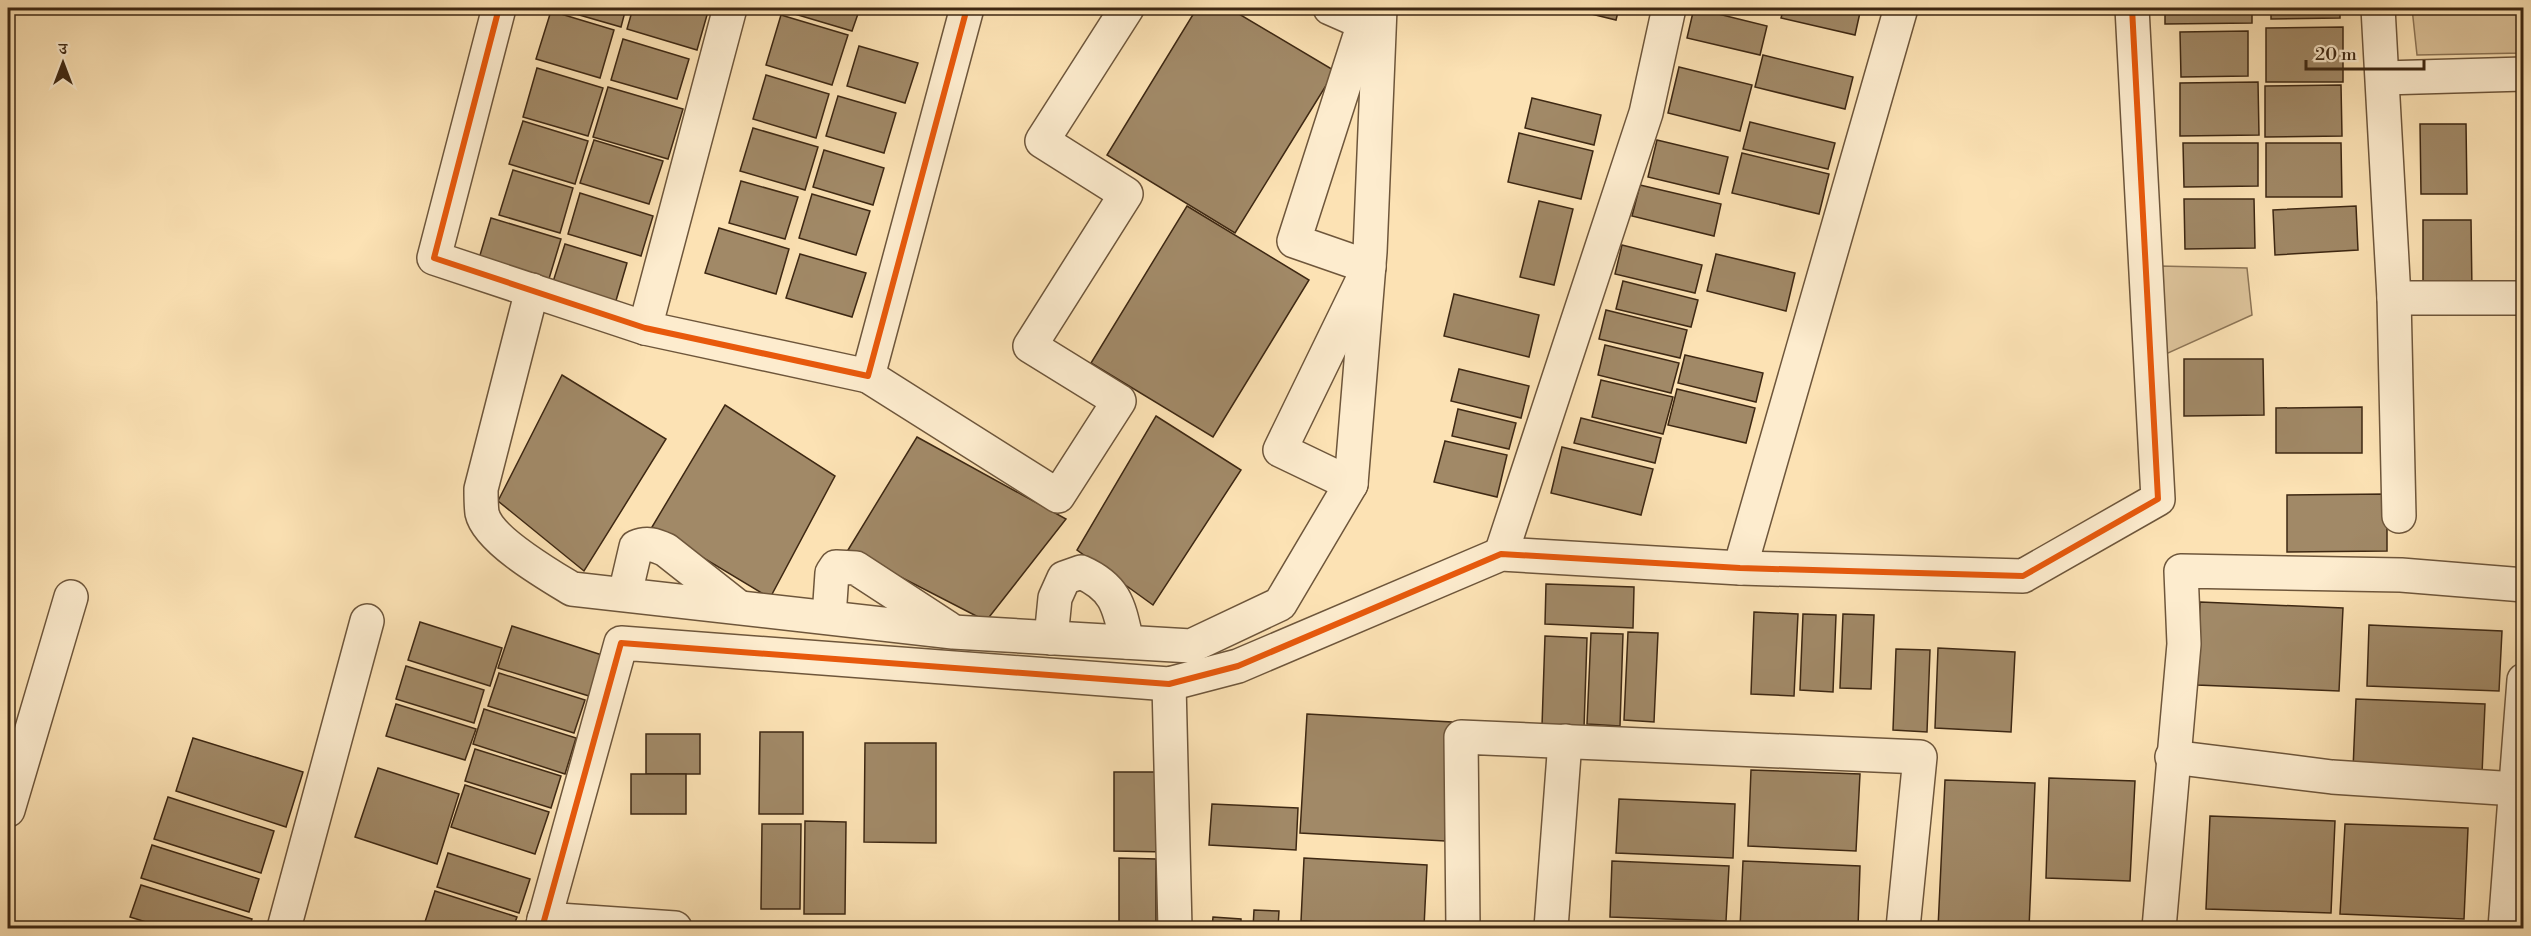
<svg xmlns="http://www.w3.org/2000/svg" width="2531" height="936" viewBox="0 0 2531 936" font-family="'Libre Bodoni','Noto Serif Devanagari',serif">
<style>
.green{fill:#dcc299;stroke:#8d7556;stroke-width:1.5}
.building{fill:#a18967;stroke:#3e2813;stroke-width:1.5}
.lines{fill:none;stroke-linecap:round;stroke-linejoin:round}
.minor-casing{stroke:#6e563b;stroke-width:36}
.minor{stroke:#fdecce;stroke-width:33}
.cycleway-casing{stroke:#fdecce;stroke-width:10}
.cycleway{stroke:#e8590c;stroke-width:6}
</style>
<rect width="100%" height="100%" fill="#fce2b4"/>
<filter id="stains"><feTurbulence type="fractalNoise" baseFrequency=".00333" numOctaves="4"/><feColorMatrix values="0 0 0 0 .2 0 0 0 0 .09 0 0 0 0 .02 0 0 0 .5 -.17"/></filter>
<radialGradient id="worn" r=".72"><stop offset=".6" stop-color="#630" stop-opacity="0"/><stop offset="1" stop-color="#630" stop-opacity=".3"/></radialGradient>
<g class="green">
<path d="M2412,8h111v45l-106,2z"/>
<path d="M2159,266l88,2 5,47 -86,39z"/>
</g>
<g class="building">
<path d="M555,8h71l-5,19z"/>
<path d="M633,8h76l-12,42 -70,-21z"/>
<path d="M781,8h79l-8,23 -71,-21z"/>
<path d="M1197,8h32l106,63 -100,162 -128,-78z"/>
<path d="M1589,8h30l-3,12 -29,-7z"/>
<path d="M1694,8l73,18 -7,29 -73,-17z"/>
<path d="M1784,8h77l-6,27 -74,-17z"/>
<path d="M2165,8h87v15l-87,1z"/>
<path d="M2271,8h69v10l-69,1z"/>
<path d="M551,11l63,19 -14,48 -64,-19z"/>
<path d="M781,15l67,20 -16,50 -66,-20z"/>
<path d="M2343,27v55h-77v-54z"/>
<path d="M2248,31v45l-67,1 -1,-45z"/>
<path d="M623,39l66,20 -12,40 -66,-19z"/>
<path d="M859,46l59,17 -13,40 -58,-17z"/>
<path d="M1763,55l90,22 -8,32 -90,-22z"/>
<path d="M1679,67l73,18 -12,46 -72,-18z"/>
<path d="M537,68l66,20 -15,48 -65,-19z"/>
<path d="M766,75l63,19 -13,44 -63,-19z"/>
<path d="M2258,82l1,53 -79,1v-53z"/>
<path d="M2341,85l1,51 -77,1v-51z"/>
<path d="M608,87l75,22 -15,50 -75,-22z"/>
<path d="M838,96l58,17 -12,40 -58,-17z"/>
<path d="M1532,98l69,17 -7,30 -69,-17z"/>
<path d="M523,121l65,20 -13,43 -66,-20z"/>
<path d="M1750,122l85,21 -7,26 -85,-20z"/>
<path d="M2420,124h46l1,70h-46z"/>
<path d="M753,128l65,19 -13,43 -65,-19z"/>
<path d="M1519,133l74,18 -12,48 -73,-17z"/>
<path d="M594,140l69,21 -14,43 -69,-21z"/>
<path d="M1657,140l71,17 -9,37 -71,-17z"/>
<path d="M2183,143h75v43l-74,1z"/>
<path d="M2266,143h75l1,54h-76z"/>
<path d="M824,150l60,18 -11,37 -60,-18z"/>
<path d="M1742,153l87,21 -10,40 -87,-21z"/>
<path d="M513,170l60,18 -13,45 -61,-18z"/>
<path d="M741,181l57,16 -13,42 -56,-16z"/>
<path d="M1640,185l81,19 -7,32 -82,-20z"/>
<path d="M580,193l73,23 -12,40 -73,-22z"/>
<path d="M812,194l58,17 -14,44 -57,-17z"/>
<path d="M2184,199h70l1,49 -70,1z"/>
<path d="M1539,201l34,8 -19,76 -34,-8z"/>
<path d="M1187,206l122,74 -96,157 -122,-74z"/>
<path d="M2356,206l2,44 -83,5 -2,-45z"/>
<path d="M491,218l70,21 -13,43 -70,-20z"/>
<path d="M2423,220h48l1,72h-49z"/>
<path d="M719,228l70,21 -13,45 -71,-21z"/>
<path d="M565,244l62,19 -12,41 -63,-19z"/>
<path d="M1622,245l80,20 -7,28 -80,-19z"/>
<path d="M800,254l66,19 -14,44 -66,-19z"/>
<path d="M1716,254l79,19 -9,38 -79,-20z"/>
<path d="M1623,281l75,19 -7,27 -75,-18z"/>
<path d="M1454,294l85,21 -10,42 -85,-21z"/>
<path d="M1606,310l81,20 -7,28 -81,-19z"/>
<path d="M2521,334h3v88h-2z"/>
<path d="M1605,345l74,18 -8,30 -73,-18z"/>
<path d="M1685,355l78,18 -7,29 -78,-19z"/>
<path d="M2184,359h79l1,56 -80,1z"/>
<path d="M1459,369l70,17 -8,32 -70,-17z"/>
<path d="M562,375l104,64 -82,132 -86,-70z"/>
<path d="M1601,380l72,17 -10,37 -71,-17z"/>
<path d="M1677,389l78,19 -9,35 -78,-18z"/>
<path d="M725,405l110,71 -65,122 -118,-71z"/>
<path d="M2362,407v46h-86v-45z"/>
<path d="M1458,409l58,14 -7,26 -57,-13z"/>
<path d="M1156,416l85,54 -88,135 -76,-55z"/>
<path d="M1581,418l80,20 -6,25 -81,-20z"/>
<path d="M917,437l149,82 -80,102 -138,-71z"/>
<path d="M1445,441l62,14 -10,42 -63,-15z"/>
<path d="M1562,447l91,22 -12,46 -90,-22z"/>
<path d="M2387,494v57l-100,1v-57z"/>
<path d="M1546,584l88,3 -1,41 -88,-4z"/>
<path d="M2200,602l143,6 -4,83 -142,-6z"/>
<path d="M1754,612l44,2 -4,82 -43,-2z"/>
<path d="M1803,614l33,1 -3,77 -33,-2z"/>
<path d="M1843,614l31,1 -3,74 -31,-1z"/>
<path d="M420,622l82,26 -12,38 -82,-26z"/>
<path d="M2369,625l133,6 -3,60 -132,-5z"/>
<path d="M512,626l90,29 -13,41 -91,-28z"/>
<path d="M1628,632l30,1 -4,89 -30,-2z"/>
<path d="M1591,633l32,1 -3,92 -33,-2z"/>
<path d="M1545,636l42,2 -3,90 -42,-2z"/>
<path d="M1938,648l77,4 -4,80 -76,-4z"/>
<path d="M1896,649l34,1 -3,82 -34,-2z"/>
<path d="M406,666l78,24 -10,33 -78,-24z"/>
<path d="M499,673l86,27 -11,33 -86,-27z"/>
<path d="M2356,699l129,5 -3,70 -129,-5z"/>
<path d="M396,704l80,25 -11,31 -79,-24z"/>
<path d="M484,709l92,29 -11,36 -92,-30z"/>
<path d="M1307,714l145,8 -7,119 -145,-8z"/>
<path d="M760,732h43v82h-44z"/>
<rect x="646" y="734" width="54" height="40"/>
<path d="M193,738l110,34 -17,55 -110,-36z"/>
<path d="M865,743h71v100l-72,-1z"/>
<path d="M475,749l86,27 -10,32 -86,-27z"/>
<path d="M378,768l81,26 -22,70 -82,-27z"/>
<path d="M1751,770l109,4 -4,77 -108,-5z"/>
<path d="M1114,772h54l-1,80 -53,-1z"/>
<rect x="631" y="774" width="55" height="40"/>
<path d="M2049,778l86,3 -5,100 -84,-3z"/>
<path d="M1945,780l90,3 -6,145h-91z"/>
<path d="M465,785l84,27 -14,42 -84,-27z"/>
<path d="M168,797l106,34 -13,42 -107,-34z"/>
<path d="M1619,799l116,5 -2,54 -117,-5z"/>
<path d="M1212,804l86,4 -2,42 -87,-5z"/>
<path d="M2210,816l125,5 -4,92 -125,-4z"/>
<path d="M805,821l41,1 -1,92h-41z"/>
<path d="M762,824h39l-1,85h-39z"/>
<path d="M2345,824l123,4 -4,91 -124,-5z"/>
<path d="M152,845l107,34 -10,33 -108,-34z"/>
<path d="M448,853l82,26 -11,34 -82,-26z"/>
<path d="M1119,858l37,1v69h-37z"/>
<path d="M1304,858l123,7 -3,62 -123,-6z"/>
<path d="M1612,861l117,5 -3,55 -116,-4z"/>
<path d="M1743,861l117,5 -2,62h-118z"/>
<path d="M141,885l111,34 -3,9h-84l-35,-11z"/>
<path d="M435,891l82,26 -4,11h-79l-10,-3z"/>
<path d="M1254,910l25,1 -1,17h-25z"/>
<path d="M1213,917l28,2v9h-29z"/>
</g>
<g class="lines">
<g class="minor-casing">
<g id="minor">
<path d="M499,8l-65,250 211,70 223,48 99,-368"/>
<path d="M1330,8l34,15 -70,218 75,26 -89,183 71,34"/>
<path d="M2378,8l16,290 5,218"/>
<path d="M2383,78l141,-4"/>
<path d="M532,290l-51,199c0,7 0,16 1,24 6,27 67,62 90,76l381,43 238,14 89,-42 71,-120 19,-232 10,-244"/>
<path d="M2394,298h130"/>
<path d="M645,328l85,-320"/>
<path d="M868,376l190,120 61,-95 -89,-55 96,-152 -84,-53 85,-133"/>
<path d="M1501,554l145,-441 23,-105"/>
<path d="M1740,568l161,-560"/>
<path d="M625,594l11,-47c11,-5 19,-2 30,3l71,56"/>
<path d="M829,617l3,-44 4,-6 20,1 92,60"/>
<path d="M1051,638l4,-40 9,-20 17,-6c36,16 38,35 46,70"/>
<path d="M1169,684l6,244"/>
<path d="M2172,757l160,20 184,12"/>
<path d="M8,810l63,-213"/>
<path d="M544,919l131,9"/>
<path d="M284,928l83,-307"/>
<path d="M542,928l79,-285 548,41 69,-18 263,-112 239,14 283,8 135,-77 -26,-491"/>
<path d="M1463,928l-2,-191 459,20 -17,171"/>
<path d="M1551,928l14,-187"/>
<path d="M2159,928l25,-284 -3,-73 220,4 123,10"/>
<path d="M2505,928l19,-248"/>
</g>
</g>
<use href="#minor" class="minor"/>
<g class="cycleway-casing">
<g id="cycleway">
<path d="M499,8l-65,250 211,70 223,48 99,-368"/>
<path d="M542,928l79,-285 548,41 69,-18 263,-112 239,14 283,8 135,-77 -26,-491"/>
</g>
</g>
<use href="#cycleway" class="cycleway"/>
</g>
<rect width="2531" height="936" fill="none" stroke="#fce2b4" stroke-width="30"/>
<rect x="9" y="9" width="2513" height="918" fill="none" stroke="#3e2813" stroke-width="3"/>
<rect x="15" y="15" width="2501" height="906" fill="none" stroke="#3e2813" stroke-width="1.5"/>
<g transform="translate(63 63)" stroke="#fdecce" stroke-width="4.5" paint-order="stroke">
<path d="M0-4.5L10 22L0 15L-10 22Z" fill="#3e2813"/>
<text y="-9" font-size="16" font-weight="bold" text-anchor="middle" fill="#3e2813">उ</text>
</g>
<path d="M2306 60v9h118v-9" fill="none" stroke="#3e2813" stroke-width="3"/>
<text x="2315" y="60" font-size="18" fill="#3e2813" stroke="#fdecce" stroke-width="4.5" paint-order="stroke">20 m</text>
<rect width="100%" height="100%" filter="url(#stains)"/>
<rect width="100%" height="100%" fill="url(#worn)"/>
</svg>
